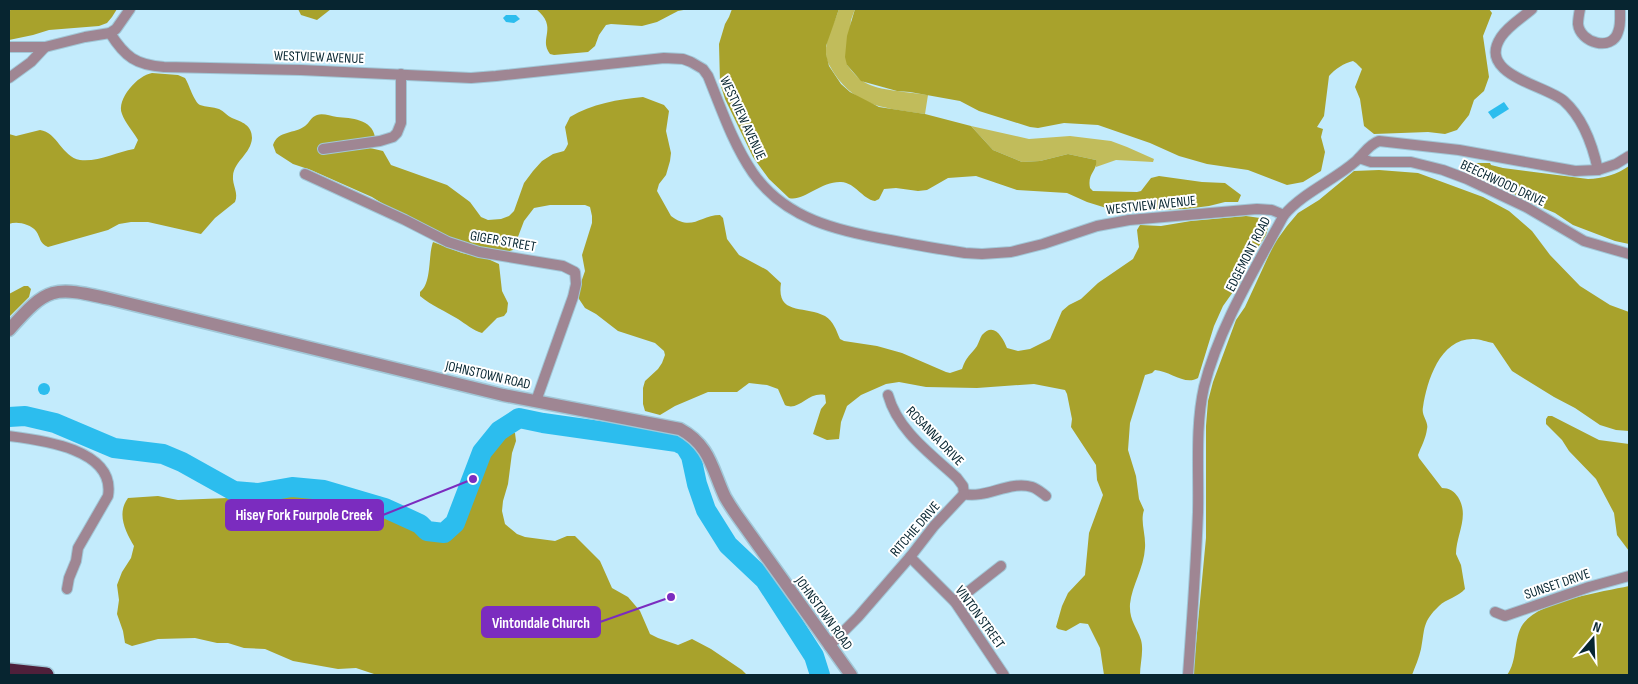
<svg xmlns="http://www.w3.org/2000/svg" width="1638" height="684" viewBox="0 0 1638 684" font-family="'Sofia Sans Condensed',sans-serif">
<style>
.green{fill:#c1bc5b}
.forest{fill:#a8a22c}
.water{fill:#2cbdee}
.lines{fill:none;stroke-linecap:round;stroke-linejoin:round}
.river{stroke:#2cbdee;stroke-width:20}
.minor-casing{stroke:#a1c7d7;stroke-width:12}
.tertiary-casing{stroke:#a1c7d7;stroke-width:15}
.motorway-casing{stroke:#a1c7d7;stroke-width:18}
.minor{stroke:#9f8693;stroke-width:10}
.tertiary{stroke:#9f8693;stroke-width:12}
.motorway{stroke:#4e1f3a;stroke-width:15}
.labels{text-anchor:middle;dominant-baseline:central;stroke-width:4;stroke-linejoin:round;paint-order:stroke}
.street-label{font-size:14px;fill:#072530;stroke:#fff}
.leader{fill:none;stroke:#7b2cbf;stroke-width:2}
.callout-dot{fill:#7b2cbf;stroke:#fff;stroke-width:2}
.callout{fill:#7b2cbf;stroke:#7b2cbf;stroke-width:2}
.callout-label{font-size:15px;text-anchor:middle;font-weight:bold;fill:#fff}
</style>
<rect width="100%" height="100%" fill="#c3ebfc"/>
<g class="green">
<path d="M839,9h16l-4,11 -4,45c5,6 10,13 17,17 14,9 47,10 64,13l-3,19c-38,-6 -68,-6 -91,-41 -4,-7 -8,-12 -8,-20 -1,-15 9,-31 13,-44z"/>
<path d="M971,126l58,13 41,-3 41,5 16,6 27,12 -1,3 -37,-2 -20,7v-7l-28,-6 -28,7 -18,1 -29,-12z"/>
</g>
<g class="forest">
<path d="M12,9h105l-5,8 -5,6 -8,3 -50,4 -16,5 -24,5v-29z"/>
<path d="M298,9h33l-14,11 -16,-5z"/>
<path d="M536,9h153l-11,2 -21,11 -15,4 -31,-2 -5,1 -7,10 -4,11 -7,6 -34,3 -4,-1c-12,-16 9,-26 -14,-45z"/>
<path d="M732,9h107l-13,37v8l3,12 12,18 9,8 29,15 46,7 46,12 22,24 29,12 18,-1 28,-7 28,6c2,11 -9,13 -6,28l3,3 44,1 4,-1 10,-13 8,-2 43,6 23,1 16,12 -3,7h-13l-16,4 -24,3 -69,2 -29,-9 -20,-9 -50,-3 -41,-14 -28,2 -21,12 -9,1 -22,-3 -12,1 -5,10 -4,2c-13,-2 -19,-18 -34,-19 -20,-1 -38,20 -52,16l-20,-19 -16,-22 -28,-58 -5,-16 -1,-39 6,-20 4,-7z"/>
<path d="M855,9h634l3,4 -9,23 6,41 -5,14 -10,9 -5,15 -12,15 -12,4 -17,-2 -54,2 -10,-8 -4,-27 -5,-12 7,-18 -6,-6 -3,-2c-9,2 -18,8 -24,15l-5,40 -7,11 6,2 -2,8 4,15 -4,19 -18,11 -16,3 -39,-15 -41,-6 -28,-8 -29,-13 -52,-18 -34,-2 -26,5 -8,-1 -51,-16 -19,-10 -50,-9 -13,-1 -36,-10 -14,-16 -2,-8 2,-21z"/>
<path d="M152,73l26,2 7,3c4,6 9,24 15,27 6,2 13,2 19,4 5,2 8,7 13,9 10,4 20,7 20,20 -1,16 -18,23 -19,38 -1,9 6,17 2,26l-20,16 -14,16 -53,-12h-17l-12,2 -11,6 -60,17c-9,-4 -7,-9 -12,-16 -6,-7 -19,-10 -27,-7v-90l7,2 24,-6c17,2 22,27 40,30 19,2 36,-8 54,-11l4,-9c-5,-9 -13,-17 -16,-26 -6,-15 16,-39 30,-41z"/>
<path d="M643,97l21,8 5,6 -3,20 5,22 -1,8 -4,14 -7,9 -2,7 14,25c21,16 29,-1 49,-1l3,3 4,21 12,16 28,15 14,13c-5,33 24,22 44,33 9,6 11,14 15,23l4,2 33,5 25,7 44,19 4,1 12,-4c4,-13 9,-14 15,-23 2,-4 3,-8 5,-11 12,-14 21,3 25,13l11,3 12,-2 20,-10 12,-28 7,-6 12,-6 17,-16 35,-24 6,-12 -2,-17 3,-5 21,1 30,-5 55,-5 14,2 8,9 -2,8 -20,31 -6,16 -17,24 -9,20 -16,52c-13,8 -28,-7 -43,-8l-3,3 -7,2 -15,48 -2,27 8,26 3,23 5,11c-4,12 2,24 1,38 -1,20 -13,37 -15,56 -1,17 7,23 11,36 3,11 -1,24 -1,35h-36l-4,-27 -12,-24 -8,-1 -14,8 -8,-2 -2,-2 6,-21 6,-13 17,-18 4,-42 14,-38 -6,-15 -1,-15 -25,-38 1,-8 -5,-25 -2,-4 -31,-6 -57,4 -51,-1 -27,-5 -13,2 -25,11 -14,11 -6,16 -2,17 -12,1 -14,-6 8,-25 5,-6 -1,-8c-17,-4 -26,17 -40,10l-7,-16 -11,-4 -18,-2 -12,9h-29l-33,14 -15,9 -15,-4 -2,-7v-16l2,-7 13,-12 4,-6 3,-8 -1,-4 -9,-8 -37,-12 -22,-17 -11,-6 -6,-9 -1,-8 7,-20 -3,-16 10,-32v-7l-2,-9 -5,-2h-35l-16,3 -10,13 -11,29 -7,2 -22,-2 -43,-16 -48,-24 -21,-13 -61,-27 -18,-6 -17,-11 -3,-8c5,-15 22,-11 32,-19 5,-4 6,-9 12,-11 6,-2 13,1 20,2 14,1 35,2 38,20l-40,14 35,-3 13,3 8,14 56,20 23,17 11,15 7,3 13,-1 8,-3 5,-5 10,-28 9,-12 9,-10 11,-7 11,-3 2,-3 2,-4 -3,-17 5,-10c21,-13 49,-18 73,-20z"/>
<path d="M1475,163h15l1,2 12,3 85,11c14,0 30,-5 41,-13v78l-14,-3 -42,-16 -18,-12 -33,-14 -18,-12 -28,-11 -6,-9z"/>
<path d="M1379,170l39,3 65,24 26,14 23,20 18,24 30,31 30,19 19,7v119l-13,-1 -16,-5 -25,-17 -21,-11 -42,-26 -19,-28c-6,-1 -13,-4 -19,-4 -34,-1 -47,42 -51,68 -2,9 6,14 4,22 -1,9 -6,18 -9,26l1,3 23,30c7,0 12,3 16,9 12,19 -2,38 -2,57l5,11 4,24c-7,8 -19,10 -26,17 -17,16 -14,23 -18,43 -2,9 -6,18 -9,26h-219l13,-137v-112l2,-25 5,-19 23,-62 9,-13 29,-63 13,-18 11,-13 21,-13 35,-29z"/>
<path d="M433,242l29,11 26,6 11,5 3,27 6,12 -1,9 -3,4 -7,2 -15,15c-10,-3 -16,-9 -24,-14 -13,-8 -26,-13 -38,-23v-4c12,-9 8,-37 13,-50z"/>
<path d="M24,286h4l3,3 -2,8 -20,20v-23z"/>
<path d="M1548,416h4l47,24 30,4v107l-12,-16 -3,-22 -18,-34 -27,-28 -7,-11 -16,-16v-5z"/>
<path d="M507,432l8,1 1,8 -4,12 -4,31 -5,17 -1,10 3,13 12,10 8,3 30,4 12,-5h8l25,25 12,27 16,9 12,14 10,23 8,4 20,7 14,-6 19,10 31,21 5,5h-370l-21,-7 -18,1 -45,-8 -28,-12 -21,-1 -16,-5h-11l-22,-5 -37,1 -26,7 -7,-3 -2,-12 -6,-17 2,-14 -2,-15 5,-13 9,-14 3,-12c-8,-14 -18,-32 -6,-48l30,-2 20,4 50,-2 18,3 33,-7 42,-1 49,15 43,16 12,12 10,4 13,-1 10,-7 5,-7 15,-50 9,-26z"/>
<path d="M1629,586v89h-122c11,-14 6,-37 16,-51 16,-23 79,-32 106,-38z"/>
</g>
<g class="water">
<path d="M506,15h10l4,4 -6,4 -8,-1 -3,-4z"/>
<path d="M1504,102l5,7 -16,10 -5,-7z"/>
<circle cx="44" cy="389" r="6"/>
</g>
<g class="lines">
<path class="river" d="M9,417l16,-1 30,7 59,25 49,6 19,8 52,29 24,2 34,-6 32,3 61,18 35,16 7,7 17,2 11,-10 27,-71 17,-21 20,-13 24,5 134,19 8,4 6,10 6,28 9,26 22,35 37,35 49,76 6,19"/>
<g class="minor-casing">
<g id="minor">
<path d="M1532,9c-10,9 -23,16 -31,28 -25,38 45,48 63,64 19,17 29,46 34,69"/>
<path d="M1580,9c-1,5 -2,10 -2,15 2,19 34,28 40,8 3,-7 2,-16 2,-23"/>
<path d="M110,33c15,24 26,32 54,34l137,3 170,8 25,-2 168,-18 19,1 8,3 12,7 5,7c13,32 25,68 45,97 32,46 85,58 137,67 25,5 50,9 75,13l17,1 29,-2 32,-8 54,-18 32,-6 128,-11 15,1 12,5"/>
<path d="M9,47h36l40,-10 25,-4 6,-4 14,-20"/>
<path d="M9,78l22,-16 14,-15"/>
<path d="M323,149l57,-8 13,-4 4,-4 4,-10v-49"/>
<path d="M1359,158l12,4h40l32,8 24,9 59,28 58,34 45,13"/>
<path d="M305,174l100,46 43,22 31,10 84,14 12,6 1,12 -3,13 -37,104"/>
<path d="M888,395c10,36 43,59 69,83l6,8 1,8"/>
<path d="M9,436c32,4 107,13 99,60l-30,52 -2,13 -7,17 -2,11"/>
<path d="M964,494c22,5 46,-14 68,-7 6,2 10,6 14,9"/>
<path d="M910,557l45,45 49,73"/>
<path d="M955,602l46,-36"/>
<path d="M1495,612l10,4 84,-29 40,-11"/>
<path d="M829,646l29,-29 52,-60 24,-31 30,-32"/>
<path d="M1188,675c4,-54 8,-108 10,-163 1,-41 -3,-85 6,-125 15,-60 51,-118 80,-172 20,-23 49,-34 72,-54 8,-7 12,-16 23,-20l80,9 116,21 23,-1 18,-6 13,-8"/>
</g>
</g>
<g class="tertiary-casing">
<path id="tertiary" d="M9,330c39,-44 44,-44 101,-31l393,96 177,34c30,16 32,40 45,68 4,7 8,13 13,20l113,158"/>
</g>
<g class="motorway-casing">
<path id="motorway" d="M9,671l37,4"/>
</g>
<use href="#minor" class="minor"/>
<use href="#tertiary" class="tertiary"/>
<use href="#motorway" class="motorway"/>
</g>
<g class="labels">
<g class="street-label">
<text transform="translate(319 57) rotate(2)">WESTVIEW AVENUE</text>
<text transform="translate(743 118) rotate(65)">WESTVIEW AVENUE</text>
<text transform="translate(1503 183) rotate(25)">BEECHWOOD DRIVE</text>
<text transform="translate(1151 205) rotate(-6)">WESTVIEW AVENUE</text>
<text transform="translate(503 241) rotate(10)">GIGER STREET</text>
<text transform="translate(1248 254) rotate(-63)">EDGEMONT ROAD</text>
<text transform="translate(488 375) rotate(13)">JOHNSTOWN ROAD</text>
<text transform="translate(935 436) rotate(46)">ROSANNA DRIVE</text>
<text transform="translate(915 529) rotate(-49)">RITCHIE DRIVE</text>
<text transform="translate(1557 584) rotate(-19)">SUNSET DRIVE</text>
<text transform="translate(824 613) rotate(54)">JOHNSTOWN ROAD</text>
<text transform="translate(980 617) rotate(54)">VINTON STREET</text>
</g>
</g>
<path class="leader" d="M473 479L383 515M671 597L600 622"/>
<g class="callout-dot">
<circle cx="473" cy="479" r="5"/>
<circle cx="671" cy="597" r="5"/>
</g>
<g class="callout">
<rect x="226" y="500" width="157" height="30" rx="5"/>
<rect x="482" y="607" width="118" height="30" rx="5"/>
</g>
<g class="callout-label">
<text x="304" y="520">Hisey Fork Fourpole Creek</text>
<text x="541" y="628">Vintondale Church</text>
</g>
<rect width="1638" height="684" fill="none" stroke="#072530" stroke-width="20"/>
<g transform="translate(1593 639) rotate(19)" stroke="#ffffff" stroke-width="4" paint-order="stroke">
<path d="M0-4L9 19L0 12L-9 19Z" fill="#072530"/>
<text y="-8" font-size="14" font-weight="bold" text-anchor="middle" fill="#072530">N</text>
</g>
</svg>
